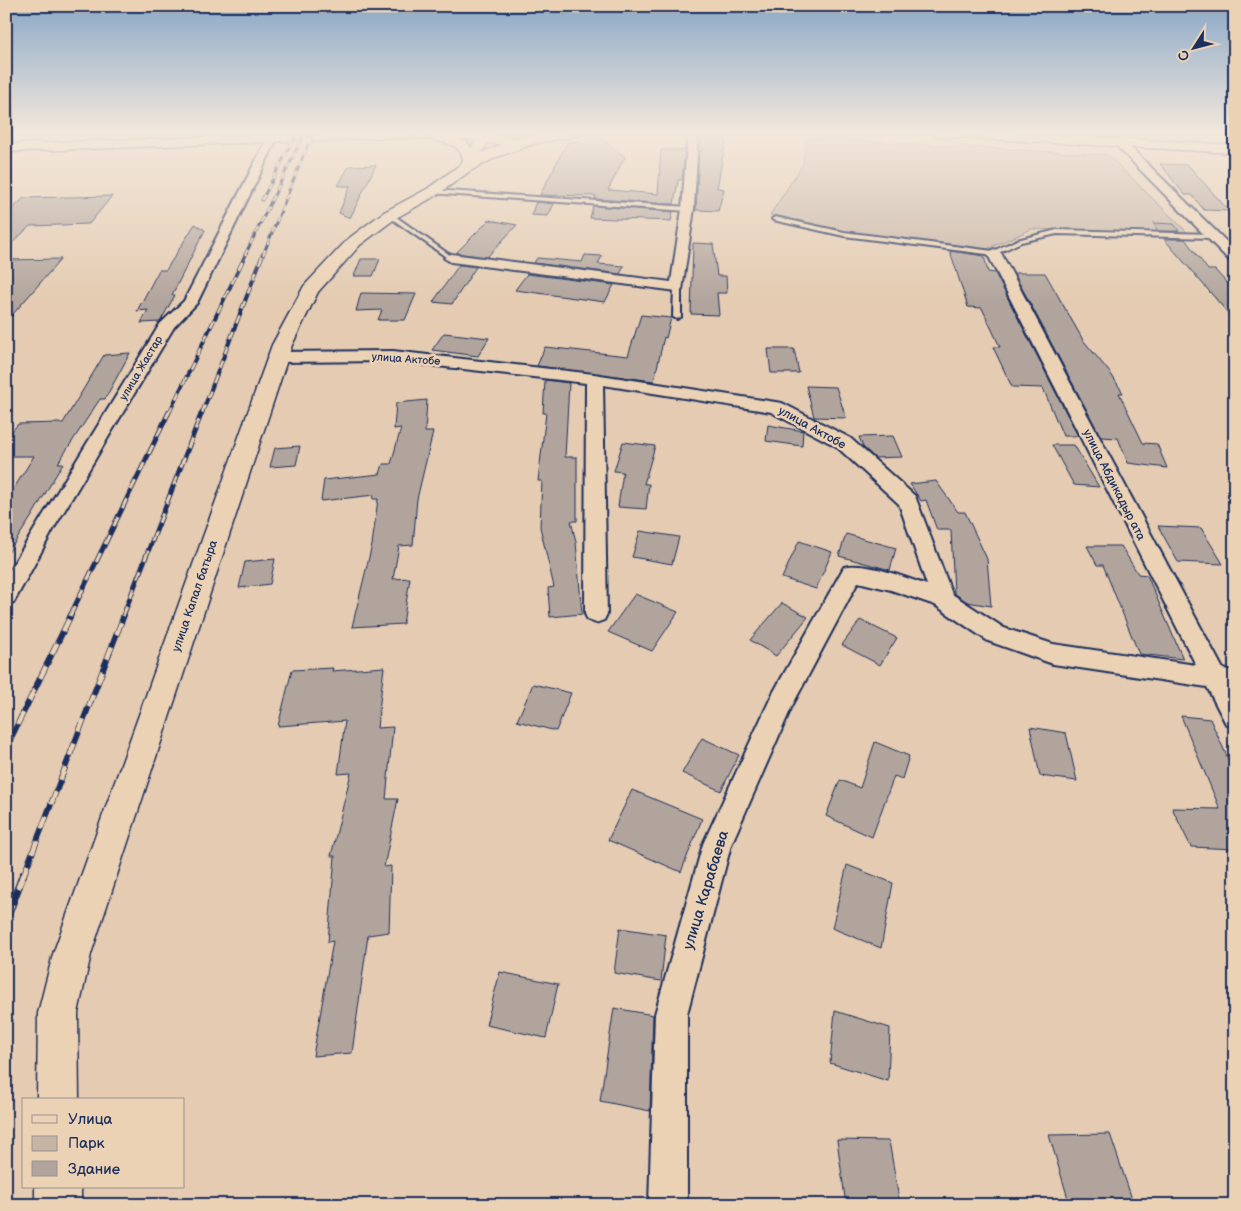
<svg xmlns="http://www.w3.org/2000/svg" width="1241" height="1211" viewBox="0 0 1241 1211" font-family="'Balsamiq Sans',sans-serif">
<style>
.green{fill:#c6b4a5;stroke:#707282}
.building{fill:#b1a49c;stroke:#1b2f5e}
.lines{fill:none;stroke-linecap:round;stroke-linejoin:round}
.primary-tunnel{stroke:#bcaca0;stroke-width:15;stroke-dasharray:15 8;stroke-linecap:butt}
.lane-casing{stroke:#1b2f5e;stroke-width:4}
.street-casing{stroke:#1b2f5e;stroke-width:4}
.secondary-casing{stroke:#1b2f5e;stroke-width:3}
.primary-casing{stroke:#1b2f5e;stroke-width:3}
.lane{fill:#ecd2b4;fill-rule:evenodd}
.street{fill:#ecd2b4;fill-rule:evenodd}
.secondary{fill:#ecd2b4;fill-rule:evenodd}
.primary{fill:#ecd2b4;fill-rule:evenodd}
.rail-far4-casing{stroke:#1b2f5e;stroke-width:3}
.rail-far3-casing{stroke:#1b2f5e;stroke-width:4}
.rail-far2-casing{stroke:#1b2f5e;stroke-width:5}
.rail-far1-casing{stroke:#1b2f5e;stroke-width:6}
.rail-casing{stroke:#1b2f5e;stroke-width:8}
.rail-far4{stroke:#ecd2b4;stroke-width:2;stroke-dasharray:6;stroke-linecap:butt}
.rail-far3{stroke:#ecd2b4;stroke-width:2.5;stroke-dasharray:8;stroke-linecap:butt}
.rail-far2{stroke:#ecd2b4;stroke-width:3;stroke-dasharray:10;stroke-linecap:butt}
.rail-far1{stroke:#ecd2b4;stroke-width:4.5;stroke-dasharray:13;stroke-linecap:butt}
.rail{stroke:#ecd2b4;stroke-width:5.5;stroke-dasharray:17;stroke-linecap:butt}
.labels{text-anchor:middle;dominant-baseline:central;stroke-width:5;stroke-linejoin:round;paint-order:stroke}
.far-street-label{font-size:11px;fill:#1b2f5e;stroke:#ecd2b4}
.street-label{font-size:12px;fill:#1b2f5e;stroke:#ecd2b4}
.near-street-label{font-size:15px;fill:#1b2f5e;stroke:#ecd2b4}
</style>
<rect width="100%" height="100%" fill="#e4cbb1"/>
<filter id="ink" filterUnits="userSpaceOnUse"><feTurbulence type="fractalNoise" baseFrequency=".02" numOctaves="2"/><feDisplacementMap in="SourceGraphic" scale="10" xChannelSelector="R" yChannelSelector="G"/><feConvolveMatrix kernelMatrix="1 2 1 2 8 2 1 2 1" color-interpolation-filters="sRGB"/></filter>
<g filter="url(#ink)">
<path class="green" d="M806,138l302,17 81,79 -157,-5 -45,20 -157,-19 -60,-15 33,-51z"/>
<g class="building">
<path d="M600,137l25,20 -17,33 50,4 3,-44h24l-3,30h-4l-4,24 -79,-5 1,-3 -56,-1 27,-52z"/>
<path d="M700,139h26l-9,49 7,1 -6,22 -22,-1 3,-59h3z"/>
<path d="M1160,164l28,1 41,46 -25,-1 -12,-15h-7z"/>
<path d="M376,165l-26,53 -11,-5 11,-27h-12l11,-20z"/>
<path d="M112,196l-23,28 -59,2 -24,23v-34l18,-17z"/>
<path d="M536,202l18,2 -6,12 -17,-1z"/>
<path d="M593,206l80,6 -2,9 -81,-3z"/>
<path d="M489,220l28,5 -30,32 -31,-4z"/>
<path d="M1153,223l21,1 5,7h-21z"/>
<path d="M195,224l10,6 -33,65h3l-15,27 -19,1 7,-13 -11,1 22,-41h7z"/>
<path d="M1164,239h21l23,31h7l20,22v29z"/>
<path d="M693,243l20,1 4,32h9l1,17h-10l2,22 -28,-1z"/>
<path d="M950,251l34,5 4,16 7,1 83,163h-15l-20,-48 -31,-1 -19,-40h7l-18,-39 -14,-1z"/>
<path d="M585,255l17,1 -4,8 26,2 -4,8 -86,-11 3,-5 45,4z"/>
<path d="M61,259l-55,63v-62z"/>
<path d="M361,259h19l-7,17h-19z"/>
<path d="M459,265l17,2 -24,37 -19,-2z"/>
<path d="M1014,273h31l38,67 28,34 12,19h-4l24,50 14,1 10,24 -39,-5 -10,-25 -17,-1z"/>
<path d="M527,274l87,11 -9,17 -90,-12z"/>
<path d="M361,293l55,1 -11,26h-27l4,-10 -26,1z"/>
<path d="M641,315l30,3 -5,20 -2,-1 -10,44 -117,-15 8,-19 83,9z"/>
<path d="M444,333l45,5 -11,18 -46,-6z"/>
<path d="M768,349h26l5,24h-28z"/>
<path d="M130,353l-25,46h-5l-42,64h5l-31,53 -26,40v-55l28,-45h-28v-17l12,-15 45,-1 41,-68z"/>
<path d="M545,380l24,3 -4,74h12v64h-6l5,21 6,72 -32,3 -2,-29 6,-1 -14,-60 2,-46h-4l8,-68h-3z"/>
<path d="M806,386l30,1 10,31 -32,-1z"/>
<path d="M427,400l-2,32h8l-16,67 -4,46 -14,1 -6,33 17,-1 -7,46 -51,3 20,-82 6,-46h-5l1,-4 -53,6 3,-21 56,-6 3,-10h8l10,-36 -7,1 2,-26z"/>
<path d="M768,425l35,6 -1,15 -36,-5z"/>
<path d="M893,436l9,21 -27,1 -12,-11 -4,-10z"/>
<path d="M623,442l32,4 -11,38h5l-3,25 -28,-2 5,-35 -9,-1z"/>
<path d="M1052,445h22l25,42 -25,-2z"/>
<path d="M300,446l-4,19 -26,2 5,-19z"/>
<path d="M936,481l22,31h7l22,47 4,47 -24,-4 -13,-9 -3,-63h-14l-11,-30 -5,1 -11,-17z"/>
<path d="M1158,526l43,2 22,36 -45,-2z"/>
<path d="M640,531l39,6 -7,27 -40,-7z"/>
<path d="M846,534l50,14 -6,22 -51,-14z"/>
<path d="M799,541l33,11 -16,37 -34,-11z"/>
<path d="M1087,546h34l17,28 9,1 36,84 -44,-5 -36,-89h-6z"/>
<path d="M275,559l-5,25 -31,4 6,-26z"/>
<path d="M635,594l43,18 -26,39 -44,-19z"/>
<path d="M782,603l26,14 -32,39 -26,-16z"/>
<path d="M860,620l37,18 -17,27 -38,-20z"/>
<path d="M384,667l-7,61 16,-1 -7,72h12l-14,68 7,-1 -2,66 -21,3 -16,118 -39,3 20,-115 -5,1 7,-86h-4l20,-83 -13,1 7,-53 -67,5 14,-56 41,-2 -1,3z"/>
<path d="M533,684l38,9 -15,38 -39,-10z"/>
<path d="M1181,716l29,3 25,55v75l-44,-2 -19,-39 48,1z"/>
<path d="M1030,727l36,6 11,48 -37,-5z"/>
<path d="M702,738l37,17 -18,36 -39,-18z"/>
<path d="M875,742l34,14 -7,23 -8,-3 -22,61 -46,-21 14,-36 20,8z"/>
<path d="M632,790l70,29 -21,53 -73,-32z"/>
<path d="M847,865l46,18 -12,65 -49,-20z"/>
<path d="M620,928l46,7 -5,46 -47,-8z"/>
<path d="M500,972l58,12 -12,54 -60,-13z"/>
<path d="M614,1008l39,7 -3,96 -50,-10z"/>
<path d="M835,1011l55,17 -2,53 -58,-18z"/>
<path d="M1110,1134l24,71h-64l-21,-70z"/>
<path d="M837,1140l52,1 11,64h-54z"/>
</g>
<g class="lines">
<path class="primary-tunnel" d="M288,138l27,-1"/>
<g class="lane-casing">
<g id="lane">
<path d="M1090,132h6l6,10h-4z"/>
<path d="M432,190l256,17 3,2 -3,2 -258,-18 -1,-1z"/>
<path d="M388,214h4l62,44 -5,1 -61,-43z"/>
<path d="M775,217l69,15 149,19 24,-11 40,-10 156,4 3,2 -3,2 -156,-4 -36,8 -27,13 -150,-19 -71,-16 -1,-1z"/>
<path d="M674,285l7,2v30l-4,2 -4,-2z"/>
</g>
</g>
<g class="street-casing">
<g id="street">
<path d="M688,132h10l-4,77 -12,81 -5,1 -226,-29 -7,-4 7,-4 220,28 11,-73z"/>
<path d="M272,136l5,3 -80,164 -23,24 -120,201 -40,74 -8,2v-28l154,-252 24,-23 83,-162z"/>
<path d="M1120,140l4,1 111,109v12l-5,-1 -114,-116 -1,-2z"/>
<path d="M994,249l7,4 222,416 12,2v56l-9,-3 -19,-37 -154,-23 -65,-23 -53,-36 -44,-15 -33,-8 -66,124 -61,139 -44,169v191h-38l6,-191 48,-170 69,-149 72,-128c21,-6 62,11 83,18l-28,-81 -63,-58 -65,-34 -168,-27 4,229 -3,6 -8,3 -8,-3 -3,-6 1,-231 -193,-22 -116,1 -8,-5 8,-5 116,-1 201,23 188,29 68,35 65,58 37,98 52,34 49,16 143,21 -209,-412z"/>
</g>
</g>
<g class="secondary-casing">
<g id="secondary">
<path d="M486,132l7,4 -12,17c33,-15 66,-21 103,-21l-2,3 -46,8 -39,14 -27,14 -33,24 -41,23 -36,27 -42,47 -26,53 -201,609 -13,59 1,87h-42l1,-87 15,-59 219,-609 32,-59 44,-47 36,-27 43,-23 33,-24 21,-32z"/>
<path d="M929,132h77l229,13v8l-299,-17z"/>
<rect x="35" y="1187" width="46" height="18"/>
</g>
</g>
<g class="primary-casing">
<g id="primary">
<path d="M347,132h135l32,6 9,-1 8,-5h14c-20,27 -59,6 -86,7l9,4 9,15 -7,4 -5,-1c-4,-5 -5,-12 -11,-15 -31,-15 -104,-6 -139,-5l-7,-4 7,-4z"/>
<path d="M288,134l5,1 2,3 -2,3 -287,11v-8z"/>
</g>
</g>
<use href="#lane" class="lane"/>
<use href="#street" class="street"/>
<use href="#secondary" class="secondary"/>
<use href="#primary" class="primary"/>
<g class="rail-far4-casing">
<g id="rail-far4">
<path d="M262,200l35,-68"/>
<path d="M245,255l59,-121"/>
<path d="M263,255l50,-123"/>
</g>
</g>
<g class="rail-far3-casing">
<g id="rail-far3">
<path d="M169,413l77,-159"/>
<path d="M202,413l61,-159"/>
</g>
</g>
<g class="rail-far2-casing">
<g id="rail-far2">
<path d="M70,616l99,-204"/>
<path d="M123,616l79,-204"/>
</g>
</g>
<g class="rail-far1-casing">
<g id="rail-far1">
<path d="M6,748l65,-133"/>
<path d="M23,877l101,-262"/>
</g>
</g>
<g class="rail-casing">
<path id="rail" d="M6,920l17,-45"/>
</g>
<use href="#rail-far4" class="rail-far4"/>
<use href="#rail-far3" class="rail-far3"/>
<use href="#rail-far2" class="rail-far2"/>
<use href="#rail-far1" class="rail-far1"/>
<use href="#rail" class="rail"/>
</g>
</g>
<linearGradient id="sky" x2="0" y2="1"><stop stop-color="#8ba8c7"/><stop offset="0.44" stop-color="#f3e8dc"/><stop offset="1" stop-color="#f3e8dc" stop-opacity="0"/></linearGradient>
<rect width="1241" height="302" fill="url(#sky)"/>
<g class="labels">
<g class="far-street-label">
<text transform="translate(406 359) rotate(4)">улица Актобе</text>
<text transform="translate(141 368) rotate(-59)">улица Жастар</text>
</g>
<g class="street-label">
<text transform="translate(812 428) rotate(29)">улица Актобе</text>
<text transform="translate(1114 485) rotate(63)">улица Абдикадыр ата</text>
<text transform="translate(195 596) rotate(-71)">улица Капал батыра</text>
</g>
<g class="near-street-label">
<text transform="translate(706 890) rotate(-73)">улица Карабаева</text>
</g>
</g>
<rect width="1241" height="1211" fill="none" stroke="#ecd2b4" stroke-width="25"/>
<rect x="12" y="12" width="1216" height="1186" fill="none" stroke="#1b2f5e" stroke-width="2" filter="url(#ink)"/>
<rect x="22" y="1098" width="162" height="90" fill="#ecd2b4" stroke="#989192"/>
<rect x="32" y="1115" width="25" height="8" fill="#ecd2b4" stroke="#989192"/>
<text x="68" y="1124" font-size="15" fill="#1b2f5e">Улица</text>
<rect x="32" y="1136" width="25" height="15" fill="#c6b4a5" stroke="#989192"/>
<text x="68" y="1148" font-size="15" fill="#1b2f5e">Парк</text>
<rect x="32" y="1161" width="25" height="15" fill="#b1a49c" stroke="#989192"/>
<text x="68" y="1174" font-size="15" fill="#1b2f5e">Здание</text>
<g transform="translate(1194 48) rotate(234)" stroke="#ecd2b4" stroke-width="4" paint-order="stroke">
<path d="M0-4L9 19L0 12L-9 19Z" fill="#1b2f5e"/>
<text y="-8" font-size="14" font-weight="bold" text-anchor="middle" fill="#1b2f5e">С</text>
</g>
</svg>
